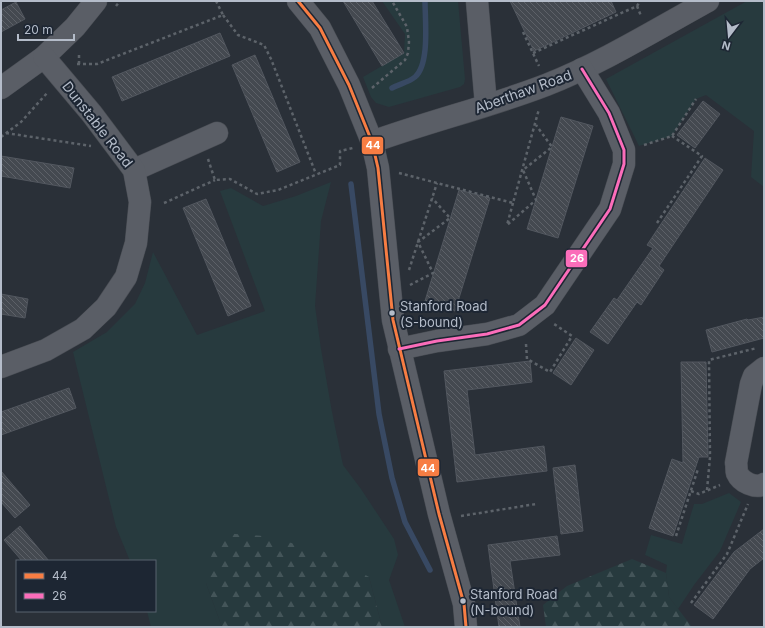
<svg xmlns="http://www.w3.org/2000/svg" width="765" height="628" viewBox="0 0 765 628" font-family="Inter,sans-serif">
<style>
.green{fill:#273a3e}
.forest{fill:url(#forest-firs)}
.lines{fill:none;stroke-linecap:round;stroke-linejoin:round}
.stream{stroke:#384963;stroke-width:5.5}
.building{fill:url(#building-back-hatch);stroke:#52575f}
.minor-casing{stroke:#484c53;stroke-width:23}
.path{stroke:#5d636a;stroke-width:2.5;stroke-dasharray:3 3;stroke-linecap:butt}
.minor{stroke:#5a5e66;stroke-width:22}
.bus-1-casing{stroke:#1d2633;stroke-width:6}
.bus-2-casing{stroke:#1d2633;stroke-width:6}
.bus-1{stroke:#f77d43;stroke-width:3}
.bus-2{stroke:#fb6dba;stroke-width:3}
.bus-dot{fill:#b4bcc9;stroke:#1d2633;stroke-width:1.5}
.labels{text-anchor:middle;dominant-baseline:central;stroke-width:4;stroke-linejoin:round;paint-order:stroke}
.bus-label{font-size:13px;fill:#b4bcc9;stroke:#1d2633;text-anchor:start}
.street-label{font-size:14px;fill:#b4bcc9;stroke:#1d2633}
.line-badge{stroke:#1d2633;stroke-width:1.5}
.badge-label{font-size:11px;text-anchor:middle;font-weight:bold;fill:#fff}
</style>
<defs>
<pattern id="forest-firs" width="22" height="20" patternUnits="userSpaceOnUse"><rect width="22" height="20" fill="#273a3e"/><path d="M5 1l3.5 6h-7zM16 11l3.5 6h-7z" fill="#445559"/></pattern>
<pattern id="building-back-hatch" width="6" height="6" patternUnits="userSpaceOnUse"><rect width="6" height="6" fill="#444950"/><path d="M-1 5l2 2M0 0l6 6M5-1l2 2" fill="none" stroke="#5d6168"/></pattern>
</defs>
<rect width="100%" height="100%" fill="#2a3038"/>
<g class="green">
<path d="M382,1h76l7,78 -1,5 -4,3 -71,20 -13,-4 -5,-6 -8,-20 41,-24 1,-19z"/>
<path d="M747,1h17v186l-13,-10 3,-46 -48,-36 -10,4 -24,37 -33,10 -33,-67z"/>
<path d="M331,182l-10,39 -6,85 6,43 11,63 11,53 18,24 33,50 4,16 -9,25 16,47h-23l-13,-50 -163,6 16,44h-71l-4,-16h8v-50h-25l-14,-34 -43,-175 34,-20 28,-28 10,-21 8,-31 44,83 68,-24 -45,-120 11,-3 32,18 33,-10z"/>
<path d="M729,493l12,9 -21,49 -26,34 -16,24 -9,-12 -3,-24 1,-8 -22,-10 6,-20 31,9 12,-40h8z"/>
</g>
<g class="forest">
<path d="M222,533l42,3 59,15 46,26 13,50h-160l-16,-44 6,-31z"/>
<path d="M632,559l34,14 3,24 23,30h-146l-3,-22 24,-19z"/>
</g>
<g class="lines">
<g class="stream">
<path d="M392,88c8,-4 17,-6 23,-11 15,-13 10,-57 10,-76"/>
<path d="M351,184l28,230 13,64 13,44 25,48"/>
</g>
</g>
<g class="building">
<path d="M343,1h29l32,52 -22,13z"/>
<path d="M510,1h101l5,11 -82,39z"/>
<path d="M16,2l9,17 -24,13v-22z"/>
<path d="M220,33l10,23 -108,45 -10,-24z"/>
<path d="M255,55l45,107 -23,10 -45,-107z"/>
<path d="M703,101l17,13 -25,34 -18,-13z"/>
<path d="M561,117l32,9 -35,112 -31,-9z"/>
<path d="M1,156l73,12 -4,20 -69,-12z"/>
<path d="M705,158l18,12 -64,96 5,4 -23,35 -4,-3 -29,42 -18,-12 24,-34 3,2 36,-52 -6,-3z"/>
<path d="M459,190l31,8 -35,113 -30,-10z"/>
<path d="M206,199l45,107 -23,10 -45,-108z"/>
<path d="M1,294l27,5 -3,19 -24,-4z"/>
<path d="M764,317v21l-52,14 -6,-22 41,-11 1,1z"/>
<path d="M576,338l18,12 -23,35 -18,-12z"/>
<path d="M530,361l2,21 -65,8 8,65 69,-9 3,25 -90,11 -13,-111z"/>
<path d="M681,362h25l2,95h-9l-26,79 -24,-8 23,-69 11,4z"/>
<path d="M69,388l7,20 -75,27v-23z"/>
<path d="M575,465l8,66 -22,3 -8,-66z"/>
<path d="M1,471l29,34 -15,13 -14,-16z"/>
<path d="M20,526l29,35h-27l-18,-21z"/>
<path d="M764,529v29l-14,11 -37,50 -19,-14 40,-53z"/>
<path d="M557,536l3,19 -50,6 10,66h-21l-11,-82z"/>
</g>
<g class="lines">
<g class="minor-casing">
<g id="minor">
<path d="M298,1l22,27 29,57 23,57 6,26 15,152 46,194 25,90 2,23"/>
<path d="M477,1l9,104"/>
<path d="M1,88l43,-31 31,-30 21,-26"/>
<path d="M372,142c58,-21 117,-35 174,-57 56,-22 109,-55 162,-84"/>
<path d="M134,170l83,-37"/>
<path d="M399,349l38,-8 50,-7 32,-9 26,-20 65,-96 14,-45v-14l-15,-37 -27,-44"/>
<path d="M1,367l45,-17 37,-21 23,-22 20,-30 10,-34 4,-41 -6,-32 -42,-56 -48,-57"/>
<path d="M764,368l-10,8 -3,8 -15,79c1,3 0,7 1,10 4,9 18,16 27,11"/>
</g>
</g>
<g class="path">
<path d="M116,6l4,-5"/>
<path d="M637,6l4,10"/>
<path d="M223,15l15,20 26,10 7,14 45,115"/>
<path d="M523,32l16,34"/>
<path d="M533,53l104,-47 3,-5"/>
<path d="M77,64h20l126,-49 -7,-14"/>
<path d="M79,64v-12"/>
<path d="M372,88l33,-28 3,-7 1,-11 -2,-15 -15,-26"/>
<path d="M6,133l85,13"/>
<path d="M1,137l20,-15 27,-30"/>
<path d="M644,145l28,-9 24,-37"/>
<path d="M208,159l7,21 15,-1 27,15 21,-4 62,-25v-14l13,-3"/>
<path d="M399,173l114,30 26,-94"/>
<path d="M164,203l51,-23"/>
<path d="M513,203l-6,22 29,-25 -13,-30 29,-23 -16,-22"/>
<path d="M657,223l45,-67 -30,-20"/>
<path d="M409,270l28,-87"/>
<path d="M410,285l23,-12 -15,-31 32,-24 -18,-20"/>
<path d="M526,344l1,15 23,13 22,-36 -18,-12"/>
<path d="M707,490l3,-33 -1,-97 48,-12"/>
<path d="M691,491l8,3 21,-9"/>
<path d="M461,516l75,-12"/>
<path d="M676,536l22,-67"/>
<path d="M691,603l36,-49 21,-50"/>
</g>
<use href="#minor" class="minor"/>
<g class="bus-1-casing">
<path id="bus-1" d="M298,1l22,27 29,57 23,57 6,26 15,152 46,194 25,90 2,23"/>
</g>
<g class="bus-2-casing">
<path id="bus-2" d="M399,349l38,-8 50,-7 32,-9 26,-20 65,-96 14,-45v-14l-15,-37 -27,-44"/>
</g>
<use href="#bus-1" class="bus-1"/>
<use href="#bus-2" class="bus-2"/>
</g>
<g class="bus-dot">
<circle cx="392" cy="313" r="3.5"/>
<circle cx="463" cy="601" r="3.5"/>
</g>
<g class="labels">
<g class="bus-label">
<text x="400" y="306">Stanford Road<tspan x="400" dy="16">(S-bound)</tspan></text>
<text x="470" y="594">Stanford Road<tspan x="470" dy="16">(N-bound)</tspan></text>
</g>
<g class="street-label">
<text transform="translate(523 91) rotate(-20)">Aberthaw Road</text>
<text transform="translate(98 124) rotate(52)">Dunstable Road</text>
</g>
</g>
<g class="line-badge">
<rect x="361" y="136" width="23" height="19" rx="4" fill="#f77d43"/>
<rect x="565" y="249" width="23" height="19" rx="4" fill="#fb6dba"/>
<rect x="417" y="458" width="23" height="19" rx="4" fill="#f77d43"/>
</g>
<g class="badge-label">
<text x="373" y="149">44</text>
<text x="577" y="262">26</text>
<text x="428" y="472">44</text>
</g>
<rect width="765" height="628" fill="none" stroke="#b4bcc9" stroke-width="4"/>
<rect x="16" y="560" width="140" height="52" fill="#1d2633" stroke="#59626f"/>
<rect x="24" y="573" width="20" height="6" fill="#f77d43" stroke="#59626f"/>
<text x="52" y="580" font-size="12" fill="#b4bcc9">44</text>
<rect x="24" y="593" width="20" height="6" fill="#fb6dba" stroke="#59626f"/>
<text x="52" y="600" font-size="12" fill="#b4bcc9">26</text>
<g transform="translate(729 36) rotate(196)" stroke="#1d2633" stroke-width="3" paint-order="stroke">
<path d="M0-3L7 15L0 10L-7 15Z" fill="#b4bcc9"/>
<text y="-6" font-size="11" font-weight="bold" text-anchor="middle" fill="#b4bcc9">N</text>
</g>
<path d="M18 34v6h56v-6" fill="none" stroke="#b4bcc9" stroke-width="2"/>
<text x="24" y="34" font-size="12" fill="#b4bcc9" stroke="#1d2633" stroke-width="3" paint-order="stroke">20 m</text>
</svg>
